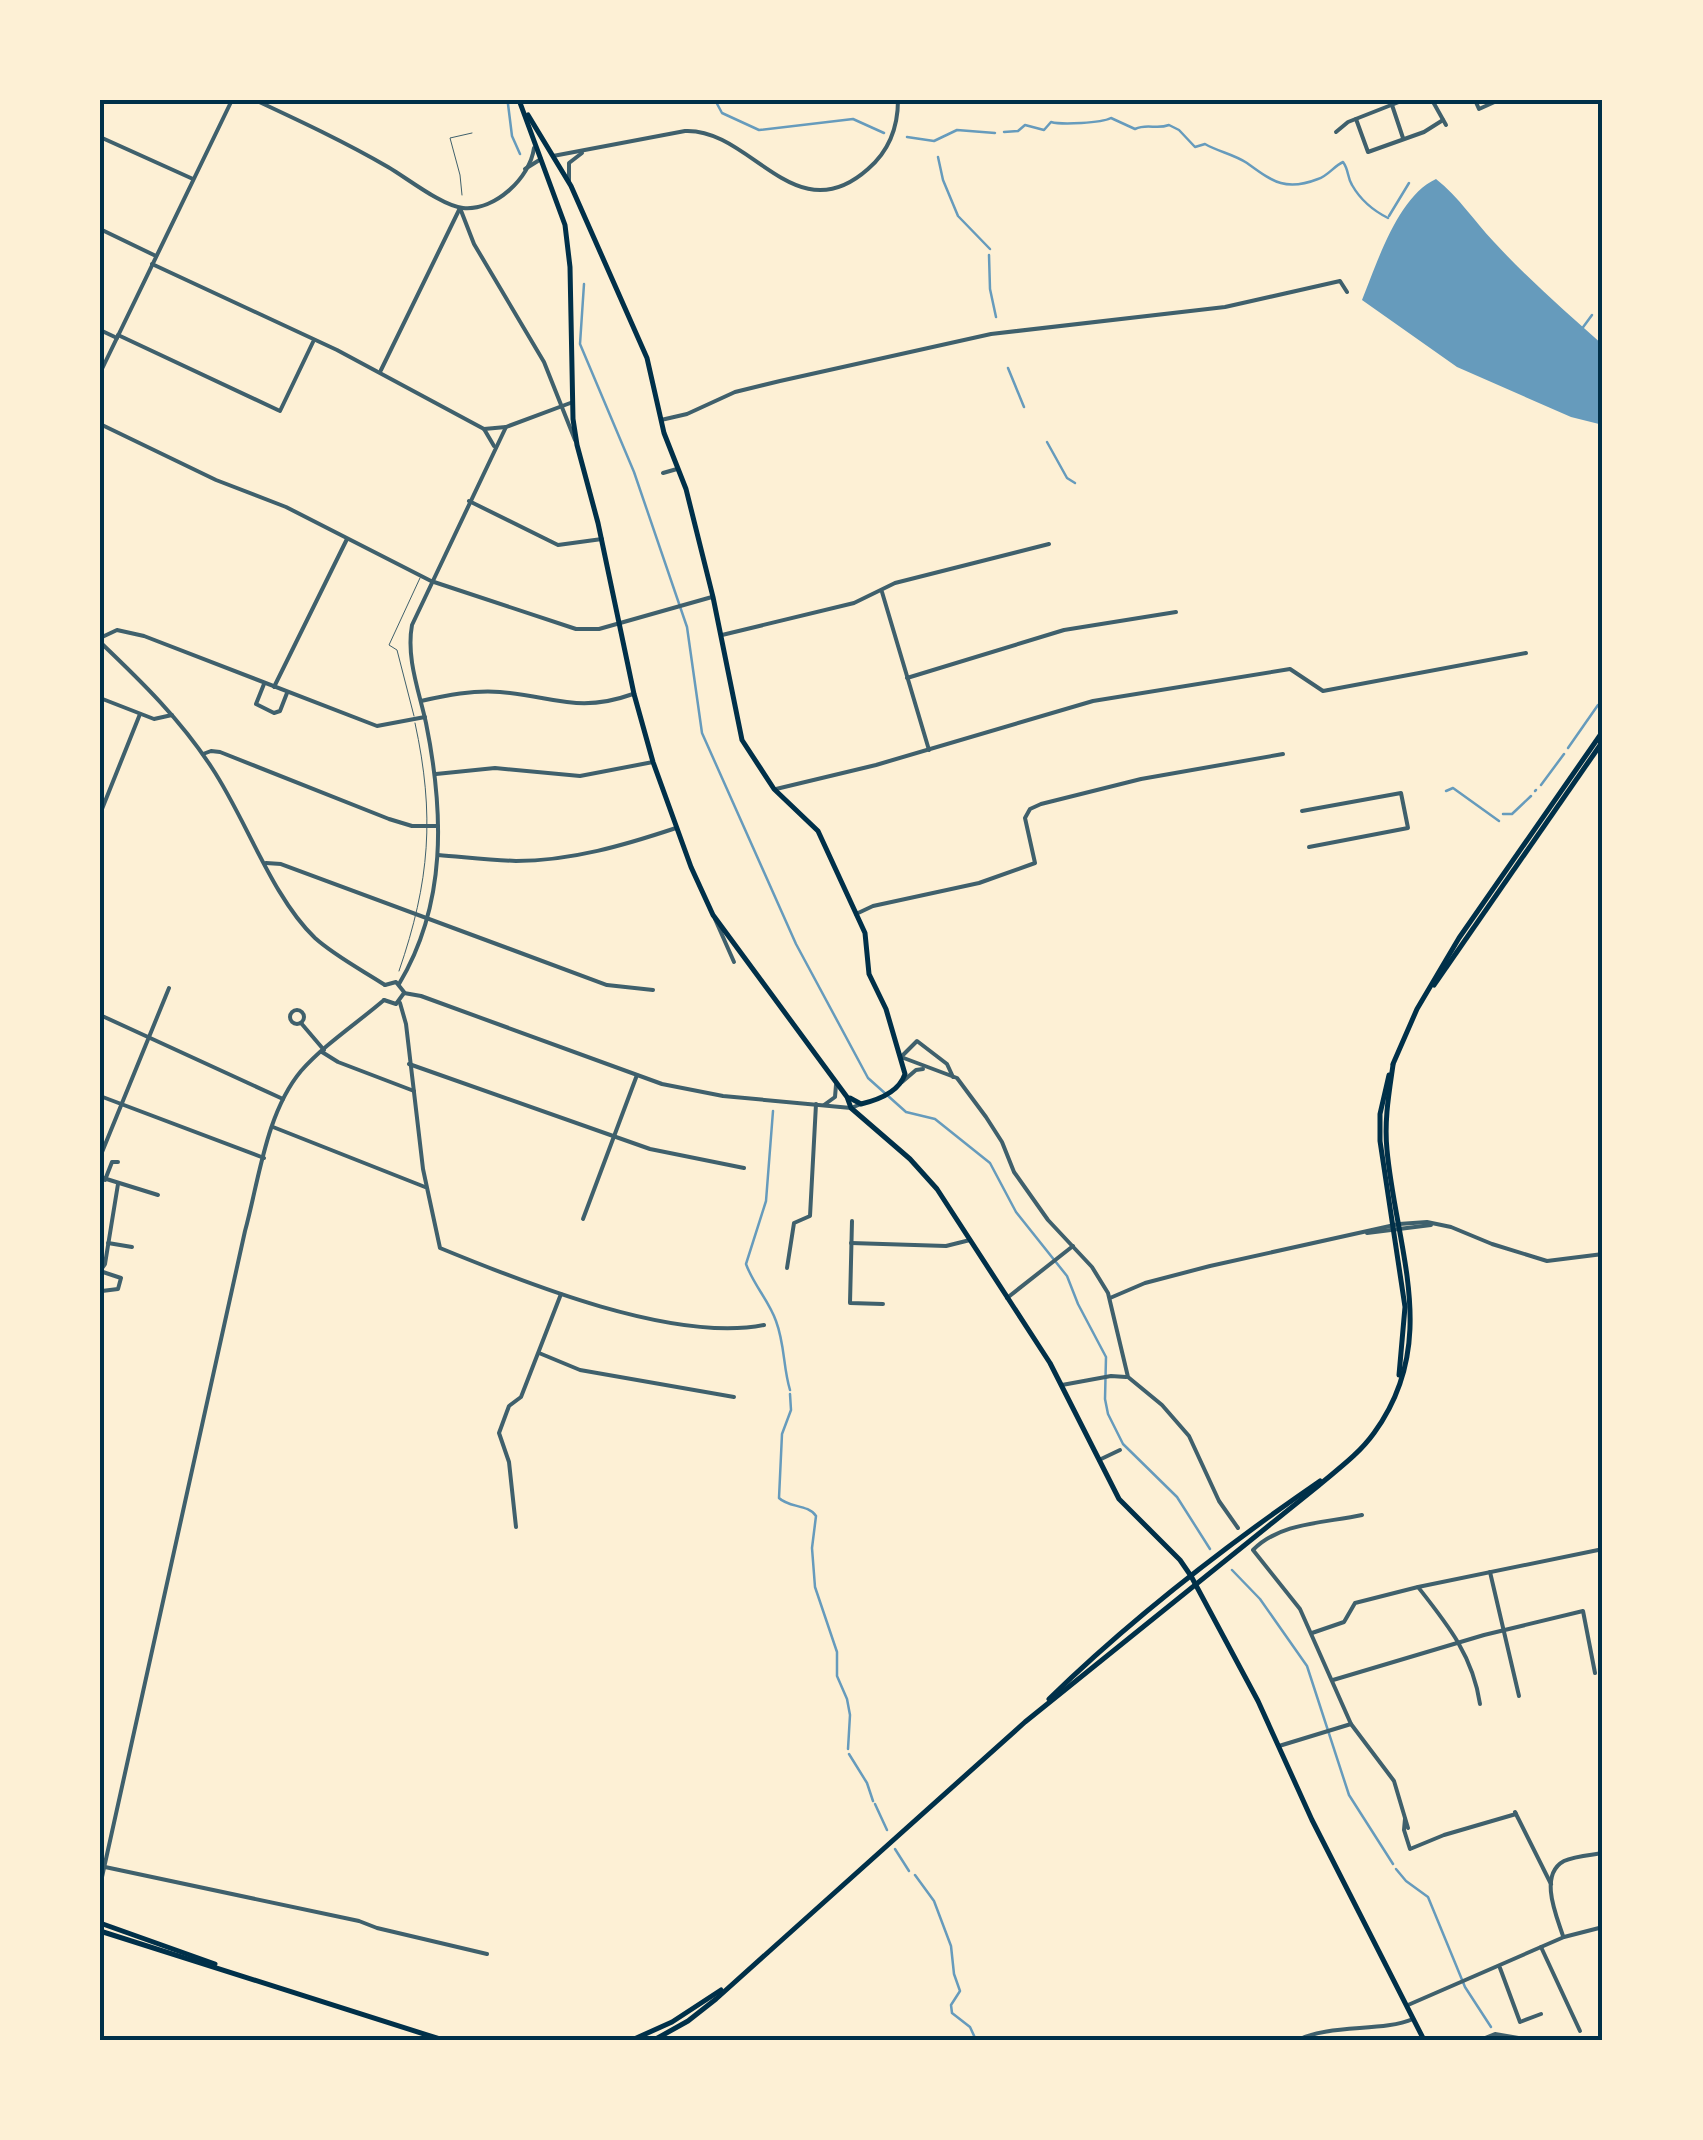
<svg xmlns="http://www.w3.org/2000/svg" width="1703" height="2140" viewBox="0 0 1703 2140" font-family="Cabin,sans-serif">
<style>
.water{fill:#669bbc}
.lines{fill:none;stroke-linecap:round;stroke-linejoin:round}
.stream{stroke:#669bbc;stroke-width:2.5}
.service{stroke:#3f606c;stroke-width:1}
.minor{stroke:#3f606c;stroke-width:4}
.tertiary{stroke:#3f606c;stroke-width:4}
.secondary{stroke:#003049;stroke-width:5}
.primary{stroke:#003049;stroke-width:5}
.neatline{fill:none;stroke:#003049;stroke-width:4}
</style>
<rect width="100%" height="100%" fill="#fdf0d5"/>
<path class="water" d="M1436,179c23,18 38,42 58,63 34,37 72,70 109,103v80l-32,-8 -114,-50 -95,-67c15,-37 36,-104 74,-121z"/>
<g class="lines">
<g class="stream">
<path d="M715,100l7,13 37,17 94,-11 31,14"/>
<path d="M508,104l4,32 8,18"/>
<path d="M1004,132l14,-1 7,-6 19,5 7,-8c11,3 50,1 60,-4l24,11c13,-6 21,1 34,-4l10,5 16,17 10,-3c14,8 28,10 42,19 25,18 38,29 71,16 10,-3 16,-13 25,-17 6,8 4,15 9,23 8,14 22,26 36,33"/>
<path d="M907,137l27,4 23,-11 38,3"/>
<path d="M938,157l5,23 15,36 32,33"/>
<path d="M1389,216l20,-33"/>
<path d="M989,255l1,34 6,28"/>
<path d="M584,284l-4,60 54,128 53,155 15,106 94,211 72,134 38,34 29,7 55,44 26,49 51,64 11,28 28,53 -1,42 3,15 15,30 54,53 33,52"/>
<path d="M1581,330l11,-15"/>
<path d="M1008,368l16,39"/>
<path d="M1047,442l20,36 8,5"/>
<path d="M1603,698v-1"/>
<path d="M1568,748l30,-43"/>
<path d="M1541,785l23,-31"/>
<path d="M1446,791l7,-3 46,33"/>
<path d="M1535,791l1,-1"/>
<path d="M1503,814h9l19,-18"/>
<path d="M773,1111l-7,90 -20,63c7,20 23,37 30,57 9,24 7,46 14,69"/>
<path d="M790,1394l1,16 -9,24 -3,64c10,10 29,6 37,18l-4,32 3,39 22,65v24l10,23 3,16 -2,34"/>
<path d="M1232,1570l28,29 47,67 42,129 44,69"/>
<path d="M849,1754l18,29 6,18"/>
<path d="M875,1804l12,26"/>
<path d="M895,1849l14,22"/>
<path d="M1396,1869l10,12 22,16 37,90 26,40"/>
<path d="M915,1875l19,26 17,45 3,28 6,17 -9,14 1,8 18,14 6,13"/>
<path d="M1496,2038v2"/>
</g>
<g class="service">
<path d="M462,195l-2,-20 -10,-37 22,-5"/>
<path d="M414,716l-17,-66 -8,-5 31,-67"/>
<path d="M399,971c31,-90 36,-156 16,-248"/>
</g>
<g class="minor">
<path d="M255,100c45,21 90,42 133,67 19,11 54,39 75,41 32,3 67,-30 71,-60"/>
<path d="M1432,100l14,25"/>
<path d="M1475,100l4,9 20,-9"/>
<path d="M1392,105l11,33"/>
<path d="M1356,119l12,33 56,-20 19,-12"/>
<path d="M1336,132l12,-10 56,-22"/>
<path d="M100,137l93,42"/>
<path d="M525,169l16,-10"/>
<path d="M460,208l14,36 70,118 31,78"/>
<path d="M100,229l56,27"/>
<path d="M152,264l185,86 147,79 22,-2 67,-25"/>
<path d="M100,330l17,8"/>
<path d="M118,335l162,76 33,-69"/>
<path d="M381,370l79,-162"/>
<path d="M661,420l26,-6 48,-22 45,-11 211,-47 234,-27 115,-26 7,11"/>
<path d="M100,424l116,56 70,27 145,74 145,48h23l113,-32"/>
<path d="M484,429l10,17"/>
<path d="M663,473l14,-4"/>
<path d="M469,501l89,44 44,-6"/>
<path d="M882,592l47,158"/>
<path d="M722,635l132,-32 41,-20 154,-39"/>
<path d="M100,638l17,-8 27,6 233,90 48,-9"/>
<path d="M907,678l157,-48 112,-18"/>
<path d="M264,684l-8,20 18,9 6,-2 7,-18"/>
<path d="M274,687l73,-148"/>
<path d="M421,701c26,-6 52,-11 79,-9 54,4 77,22 133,2"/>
<path d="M203,754l8,-3 9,1 169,67 23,7h26"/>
<path d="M436,774l59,-6 85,8 73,-14"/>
<path d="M776,789l100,-24 217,-64 197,-32 33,22 203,-38"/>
<path d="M1302,811l99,-18 7,35 -99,19"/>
<path d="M100,814l40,-100"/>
<path d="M438,855c26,2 52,5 78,6 55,0 109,-16 160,-33"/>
<path d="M266,863l15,1 326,121 46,5"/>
<path d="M856,914l17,-8 106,-23 56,-20 -10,-45 5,-9 11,-5 100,-25 142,-25"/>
<path d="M715,919l19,43"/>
<path d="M399,984c48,-80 45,-172 27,-261 -7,-32 -20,-65 -14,-98l94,-198"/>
<path d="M400,1003l6,21 17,145 17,79c85,35 234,95 324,77"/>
<circle cx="297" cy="1017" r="7"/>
<path d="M100,1015l183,84"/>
<path d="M301,1023l23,27"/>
<path d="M322,1052l16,10 76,29"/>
<path d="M409,1064l241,85 94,19"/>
<path d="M953,1077l-6,-13 -30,-23 -16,16 56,21 29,39 16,25 12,30 34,48 44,47 16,26 20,84 34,28 27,31 30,65 19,27"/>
<path d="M902,1082l14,-12 7,-1"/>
<path d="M100,1096l164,62"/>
<path d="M273,1127l152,60"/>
<path d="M100,1157l69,-169"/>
<path d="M100,1177l58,18"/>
<path d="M105,1180l7,-18h6"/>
<path d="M583,1219l54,-144"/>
<path d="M852,1221l-2,82 33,1"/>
<path d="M1367,1233l64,-8"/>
<path d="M108,1243l24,4"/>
<path d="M851,1243l95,3 24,-6"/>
<path d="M787,1268l7,-45 16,-7 6,-112"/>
<path d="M100,1271l5,-7 13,-80"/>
<path d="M100,1271l21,7 -3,11 -16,2"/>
<path d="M1007,1298l66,-52"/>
<path d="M1110,1298l35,-15 65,-17 189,-42 28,-2 24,5 41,17 55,17 56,-7"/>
<path d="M539,1353l41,17 154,27"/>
<path d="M1062,1385l49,-9 15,1"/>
<path d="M1099,1460l21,-10"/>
<path d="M516,1527l-7,-65 -10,-29 10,-27 12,-9 40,-103"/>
<path d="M1490,1572l29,124"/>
<path d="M1418,1587c30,38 55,69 62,117"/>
<path d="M1312,1633l32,-11 11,-19 63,-16 185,-38"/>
<path d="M1333,1680l151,-45 99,-24 12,62"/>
<path d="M1351,1724l43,57 14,47"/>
<path d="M1279,1746l72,-22 -51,-115 -47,-59c27,-28 73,-27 109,-35"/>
<path d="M1515,1812l36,72"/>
<path d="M1405,1819l-1,11 6,19 34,-14 72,-21"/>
<path d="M105,1867l254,54 18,7 110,26"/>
<path d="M1563,1936c-6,-19 -25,-61 1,-75 10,-5 27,-6 39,-8"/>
<path d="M1541,1947l39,84"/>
<path d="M1500,1968l20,54 21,-8"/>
<path d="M1408,2005l156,-68 39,-10"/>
<path d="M1298,2040c31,-16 85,-8 115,-21"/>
<path d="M1480,2040l15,-6 36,6"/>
</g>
<g class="tertiary">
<path d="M553,156l132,-25c66,-3 110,103 183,38 21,-18 30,-41 30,-69"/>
<path d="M569,182v-19l13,-10"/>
<path d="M100,373l132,-273"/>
<path d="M100,642c41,39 81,78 112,126 34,51 60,129 103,170 20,18 47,32 70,47"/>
<path d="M100,698l54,21 18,-4"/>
<path d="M385,985l11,-3 8,10"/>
<path d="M404,993l17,3 241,88 61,12 128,12 10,-4"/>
<path d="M384,1000l12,4 8,-11"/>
<path d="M824,1105l11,-8 1,-12"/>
<path d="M100,1886l145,-655c14,-51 21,-118 56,-160 24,-27 55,-47 83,-71"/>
</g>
<g class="secondary">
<path d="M519,100l46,125 5,42 3,152 4,26 21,78 36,171 19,68 38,105 22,48 134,182 4,11 59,51 27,30 113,174 69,136 61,61 11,16 67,125 54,119 112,220"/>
<path d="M528,115l43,71 76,172 17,75 22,56 27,108 29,143 32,49 44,42 47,102 4,41 17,35 19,65c-6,18 -27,26 -44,30l-11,-6"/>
</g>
<g class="primary">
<path d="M1434,985l169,-244"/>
<path d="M1393,1064l24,-55 42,-71 144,-207"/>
<path d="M1389,1075l-9,39v27l25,166 -6,68"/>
<path d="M1049,1699c83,-81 175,-152 271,-218"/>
<path d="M100,1923l115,41"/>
<path d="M100,1931l343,109"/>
<path d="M632,2040l40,-18 49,-32"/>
<path d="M654,2040l34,-19 28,-22 309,-277 293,-236c20,-17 41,-32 56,-53 67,-92 22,-184 13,-283 -3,-29 2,-57 6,-85"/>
</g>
</g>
<rect width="1703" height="2140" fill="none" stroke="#fdf0d5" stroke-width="205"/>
<rect x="102" y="102" width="1498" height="1936" class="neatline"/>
</svg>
